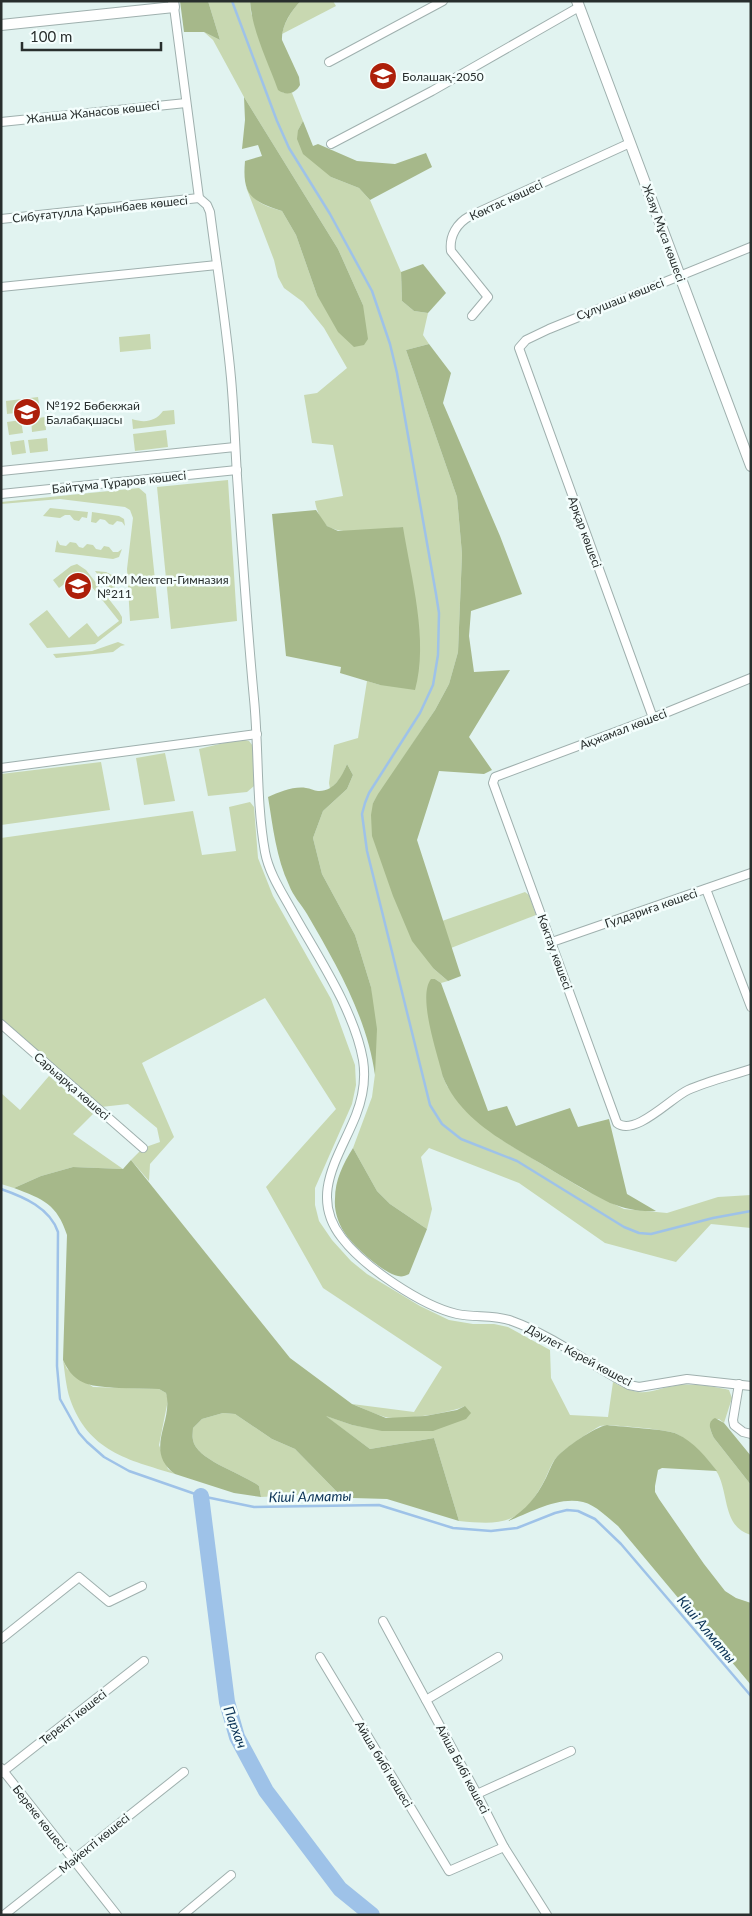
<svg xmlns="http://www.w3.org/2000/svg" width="752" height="1916" viewBox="0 0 752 1916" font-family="Lato,sans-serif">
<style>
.green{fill:#c8d8b1}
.forest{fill:#a6b88a}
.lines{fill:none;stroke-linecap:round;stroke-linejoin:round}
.stream{stroke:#9ec2e8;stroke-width:2.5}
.river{stroke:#9ec2e8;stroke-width:16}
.minor-casing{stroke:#9fb0ae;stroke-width:10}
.tertiary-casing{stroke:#9fb0ae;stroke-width:12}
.minor{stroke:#fff;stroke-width:8}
.tertiary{stroke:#fff;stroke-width:10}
.labels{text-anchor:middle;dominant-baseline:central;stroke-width:5;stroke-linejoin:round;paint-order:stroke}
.poi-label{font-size:12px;fill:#282e2d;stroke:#f4fefd;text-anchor:start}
.street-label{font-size:12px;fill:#282e2d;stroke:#f4fefd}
.water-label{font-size:14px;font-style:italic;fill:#093155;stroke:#f4fefd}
</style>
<rect width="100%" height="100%" fill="#e1f3f0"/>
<g class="green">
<path d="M208,1h42l1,12 32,80h9l11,28 -5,9 33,47 28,11 11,12 31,72 1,29 12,10 14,2 -5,22 6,9 -23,6 51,147 5,57 -4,98 -9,32 -14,26 -62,93 61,166 14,12 -7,2 -6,-4 8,98 4,9 19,25 36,29 81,49 41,20 43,4 51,-16 33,-2v33l-40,-4 -35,38 -71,-19 -86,-60 -90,-35 -8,9 11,52 -5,20 -37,-25 -13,-13 -24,-43 19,-51 3,-23 -4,-87 -16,-52 -33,-61 -9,-36 10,-27 24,-22 6,-14 -6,-11 -6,14 -11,11 -1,-6 5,-38 24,-7 9,-57 13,4 23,-158c-19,2 -58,9 -74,0 -8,-4 -13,-18 -14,-26l28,-5 -10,-51 -21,-2 -8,-48 13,-2 30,-25 -23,-40 -21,-26 -19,-14 -6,-11 -4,-17 -28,-73c12,17 16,18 36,24l14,24 21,60 46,10 -25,-56 -94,-152 -31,-57 -9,-8 16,8z"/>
<path d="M301,1h32l3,5 -54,28c2,-11 10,-25 19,-33z"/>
<path d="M150,334l1,15 -31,3 -1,-15z"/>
<path d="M38,397l2,13 -33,4 -1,-13z"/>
<path d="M174,410l1,14 -42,5 -1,-10c12,4 23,3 31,-8z"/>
<path d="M45,417l1,13 -14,2 -1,-13z"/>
<path d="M21,420l2,13 -14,2 -2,-13z"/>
<path d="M166,430l2,17 -33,4 -2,-17z"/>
<path d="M47,438l1,13 -18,2 -2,-13z"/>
<path d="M24,440l2,13 -14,2 -2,-13z"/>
<path d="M228,480l9,141 -66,8 -14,-142z"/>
<path d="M139,488l7,6 13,124 -29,3 -3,-52 6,-51 -3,-8 -5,-3 -65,-8 -59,5v-2z"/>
<path d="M50,508l38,4 -1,6 -5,-1 -3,4 -5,-1 -4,-5h-5l-5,3 -17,-2z"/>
<path d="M92,512l27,4 5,3 1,7 -3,-4 -5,-1 -4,4 -4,-1 -4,-4 -5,-1 -4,4 -5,-1z"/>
<path d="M57,540l3,5 6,1 4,-4 6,1 3,4 4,1 4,-4 6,1 3,4 5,1 3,-4 5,1 4,5h5l4,-3 -3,8 -6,2 -58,-7z"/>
<path d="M77,564l9,6 33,42 3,5v6l-27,21 -48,4 -18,-24 18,-14 22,28 18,-15 11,14 21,-16 -39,-49 -21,16 -6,-8 18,-14z"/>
<path d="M95,571l11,1 6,3 3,8v14z"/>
<path d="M118,642l7,3 -4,1 -8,6 -57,6 -3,-4 39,-3z"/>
<path d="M240,739l9,2 4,5 1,40 -7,6 -39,4 -9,-47z"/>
<path d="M165,753l10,48 -31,4 -8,-47z"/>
<path d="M101,762l9,48 -109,15v-51z"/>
<path d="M250,802l4,5 4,51 15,38 58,103 24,66 1,20 -4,19 -37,84v17l4,16 13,19 19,21 16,13 53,32 29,14 24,4h21l14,3 42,23 1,28 19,37 38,2 5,-35c32,18 34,8 66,3 11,-2 40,2 50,5l3,8 -8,25 -5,-4 -7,1c-4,7 -1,11 2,18l37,47v50c-28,-8 -22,-39 -33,-61 -7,-13 -28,-33 -41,-40 -9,-5 -57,-8 -69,-9l-8,1c-11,6 -36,23 -44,32 -6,7 -9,19 -14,27 -22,40 -41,40 -83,36l-25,-83 -64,11 -46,-34 28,10 30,5 50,1 33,-25c-14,7 -65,15 -80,11 -11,-3 -22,-9 -33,-13l62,8 28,-45 -119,-79 -57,-101 70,-78 -71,-111 -123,65 32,74 -24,27 -1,17 -18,-21 12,-12 17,-6 -3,-14 -29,-24 -27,3 -100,-86v-183l192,-27 9,44 34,-4 -7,-44z"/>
<path d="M525,892l4,3 7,20 -85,33 -9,-27z"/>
<path d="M49,1076l44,38 -20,20 50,35 -50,-2 -32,9 -27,12 -13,-4v-91l19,17z"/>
<path d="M63,1360l4,9 26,18 66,2 7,4 2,7 -9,45 9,24 7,5c-47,-14 -87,-23 -105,-75 -4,-12 -5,-26 -7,-39z"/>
<path d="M223,1413l12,1 37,25 23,10 43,44 -77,4 -2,-11c-15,-12 -63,-26 -66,-46 -1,-4 0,-8 0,-12l9,-9z"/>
</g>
<g class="forest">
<path d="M180,1h28l12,39 -16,-8h-20z"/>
<path d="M250,1h51c-10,9 -20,26 -19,39l17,37 1,8c-5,9 -14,11 -22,5 -10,-28 -26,-59 -28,-89z"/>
<path d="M244,97l94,152 25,56 5,34 -4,6 -10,2 -16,-15 -21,-37 -21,-60 -14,-24c-31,-10 -40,-16 -37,-50l17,-5 -4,-11 -16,4 3,-29z"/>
<path d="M303,121l10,25 5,-2 39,17 38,3 31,-11 6,14 -62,33 -11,-12 -28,-11 -28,-23 -6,-15 1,-9z"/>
<path d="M423,264l23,29 -18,20 -14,-2 -12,-10 -1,-29z"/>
<path d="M429,344l22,29 -8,30 57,133 22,58 -51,17 -2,25 5,36 36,-2 -41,67 23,33 -8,4 -45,-3 -22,69 44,136 -13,5 -14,-12 -22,-28 -19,-45 -21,-60 -1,-21 2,-12 5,-9 57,-84 14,-26 9,-32 4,-98 -5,-57 -51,-147z"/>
<path d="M316,510l11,16 11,5 65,-4c8,50 26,114 12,163l-35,-5 -40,-12 1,-6 -55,-11 -14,-142z"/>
<path d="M347,764l6,11 -6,14 -24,22 -10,27 9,36 33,61 16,52 6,42 -2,46c-8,-58 -39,-111 -68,-161 -6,-10 -14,-18 -18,-29 -13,-28 -16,-58 -21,-88 12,-5 26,-11 38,-9 4,0 8,3 12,3 16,1 24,-15 29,-27z"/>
<path d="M431,979h4l6,4 47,128 19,-5 9,20 54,-18 8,19 31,-8 18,75 29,17c-16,1 -30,-2 -46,-8 -24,-12 -47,-26 -70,-40 -37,-22 -80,-44 -97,-86 -5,-22 -26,-80 -12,-98z"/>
<path d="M353,1148l24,43 13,13 37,25 -18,45c-4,2 -7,3 -11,2 -15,-3 -46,-31 -54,-44 -6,-10 -10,-21 -9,-33 0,-19 8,-35 18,-51z"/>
<path d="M131,1160l159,198 62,46 34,14 39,-2 32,-6 8,-4 6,7 -5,6 -33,12h-51l-30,-6 -26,-9 44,33 64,-11 25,83 -72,-22 -34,-1 -15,-5 -43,-44 -23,-10 -37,-25 -12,-1 -21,6 -9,9c0,4 -1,8 0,12 3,20 51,34 66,46l2,11 -27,-4 -59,-19c-32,-24 -1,-52 -9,-81l-7,-4c-13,0 -27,-1 -40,-1 -26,-2 -44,-1 -56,-28l4,-125c-10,-31 -24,-36 -53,-47l27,-12 32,-9 50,2z"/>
<path d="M715,1418l9,5 27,33v29l-37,-47c-3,-7 -8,-16 1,-20z"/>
<path d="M607,1425c15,2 60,4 70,9 17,8 29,23 40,37l-55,-3 -4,2 -3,16v6l4,7 45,65 21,27 11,7 15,5v82l-133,-159c-10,-8 -22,-21 -35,-24 -25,-6 -53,11 -75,19 18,-12 28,-23 38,-43 3,-6 6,-15 10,-20 8,-10 39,-31 51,-33z"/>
</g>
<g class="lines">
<g class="stream">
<path d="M232,1l45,120 12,27 41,66 42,77 18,53 7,29 39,221 3,19 -1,42 -5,30 -13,28 -51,80 -4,10 -3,11 5,37 63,254 12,19 19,15 56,22 107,66 15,6 12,1 62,-16 38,-7"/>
<path d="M1,1189c23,8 49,19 57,43l-1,134 3,33 19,34 8,9 17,15 25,14 72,25 53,11 125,-2 74,23 38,3 26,-3 38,-15 12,-3 11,1 17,8 26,25 130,152"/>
</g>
<path class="river" d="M201,1496l26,206 10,35 29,54 74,98 32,26"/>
<g class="minor-casing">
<g id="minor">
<path d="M174,7l25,191 8,7 3,7c7,55 16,111 21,166 3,33 4,65 6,98 5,74 10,149 17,223 5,51 2,103 11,153 4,21 16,39 26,57 25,45 63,100 72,151 3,19 0,37 -7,55 -16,41 -48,80 -14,123 22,29 80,68 115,76 19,4 37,0 55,7 39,14 79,44 117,64l10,2 48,-8 64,7"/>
<path d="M329,62l114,-61"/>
<path d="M1,122l185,-19"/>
<path d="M331,144l101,-53 147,-84"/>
<path d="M1,219l198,-21"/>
<path d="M1,287l216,-22"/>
<path d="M472,316l16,-19 -37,-46c-2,-15 6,-28 19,-35l160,-73"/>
<path d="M1,471l234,-24"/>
<path d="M1,494l236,-24"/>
<path d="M751,678l-98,40 -158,59 -2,6 124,340c18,14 55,-26 71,-33 20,-9 42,-14 63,-21"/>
<path d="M653,718l-134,-370 7,-8 23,-11 202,-82"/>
<path d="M1,768l256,-34"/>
<path d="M706,889l45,118"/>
<path d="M552,942l199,-69"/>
<path d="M1,1024l142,124"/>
<path d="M739,1384l-6,36 1,5 9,7 8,2"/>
<path d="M383,1621l94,173 27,53 43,68"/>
<path d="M1,1639l78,-62 30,25 33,-16"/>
<path d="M320,1657l129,214 55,-24"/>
<path d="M426,1700l72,-43"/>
<path d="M1,1768l116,147"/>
<path d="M1,1773l143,-112"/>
<path d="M477,1794l94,-43"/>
<path d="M4,1915l180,-143"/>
<path d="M183,1915l48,-40"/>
</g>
</g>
<g class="tertiary-casing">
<g id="tertiary">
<path d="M577,1l174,465"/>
<path d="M1,25l173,-18 -1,-6"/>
</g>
</g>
<use href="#minor" class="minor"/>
<use href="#tertiary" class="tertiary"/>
</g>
<defs>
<g id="school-disc" transform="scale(1.4375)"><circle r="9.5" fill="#ad1f0a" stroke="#f4fefd"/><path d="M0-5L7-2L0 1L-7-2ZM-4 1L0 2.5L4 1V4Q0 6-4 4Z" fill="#fff"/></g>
</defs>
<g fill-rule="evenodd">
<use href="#school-disc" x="383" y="76"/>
<use href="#school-disc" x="27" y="412"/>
<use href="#school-disc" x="78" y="586"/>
</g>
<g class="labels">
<g class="poi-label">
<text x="402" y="76">Болашақ-2050</text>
<text x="46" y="405">№192 Бөбекжай<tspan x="46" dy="14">Балабақшасы</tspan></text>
<text x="97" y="579">КММ Мектеп-Гимназия<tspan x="97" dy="14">№211</tspan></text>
</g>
<g class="street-label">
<text transform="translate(93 112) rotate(-6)">Жанша Жанасов көшесі</text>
<text transform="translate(506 200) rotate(-25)">Көктас көшесі</text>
<text transform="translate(100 209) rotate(-6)">Сибуғатулла Қарынбаев көшесі</text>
<text transform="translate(664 233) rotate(70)">Жаяу Мұса көшесі</text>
<text transform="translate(620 299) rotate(-22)">Сұлушаш көшесі</text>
<text transform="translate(119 482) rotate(-6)">Байтұма Тұраров көшесі</text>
<text transform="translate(585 532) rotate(70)">Арқар көшесі</text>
<text transform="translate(623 729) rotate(-21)">Ақжамал көшесі</text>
<text transform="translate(651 908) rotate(-19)">Гүлдариға көшесі</text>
<text transform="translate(555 952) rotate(70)">Көктау көшесі</text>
<text transform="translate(72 1086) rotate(41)">Сарыарқа көшесі</text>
<text transform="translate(579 1355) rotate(28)">Дәулет Керей көшесі</text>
<text transform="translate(73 1717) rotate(-38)">Теректі көшесі</text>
<text transform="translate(384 1764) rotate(59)">Айша бибі көшесі</text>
<text transform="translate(463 1769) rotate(62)">Айша Бибі көшесі</text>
<text transform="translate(40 1818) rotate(52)">Береке көшесі</text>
<text transform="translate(94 1843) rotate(-39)">Мәйекті көшесі</text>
</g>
<g class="water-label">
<text transform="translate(310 1496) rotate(-1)">Кіші Алматы</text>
<text transform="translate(707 1629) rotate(50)">Кіші Алматы</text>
<text transform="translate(236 1727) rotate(70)">Пархач</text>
</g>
</g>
<rect width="752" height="1916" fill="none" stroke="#282e2d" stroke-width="5"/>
<path d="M22 42v8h139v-8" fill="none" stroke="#282e2d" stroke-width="2.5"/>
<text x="30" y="42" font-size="15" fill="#282e2d" stroke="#f4fefd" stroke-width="4" paint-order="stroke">100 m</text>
</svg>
